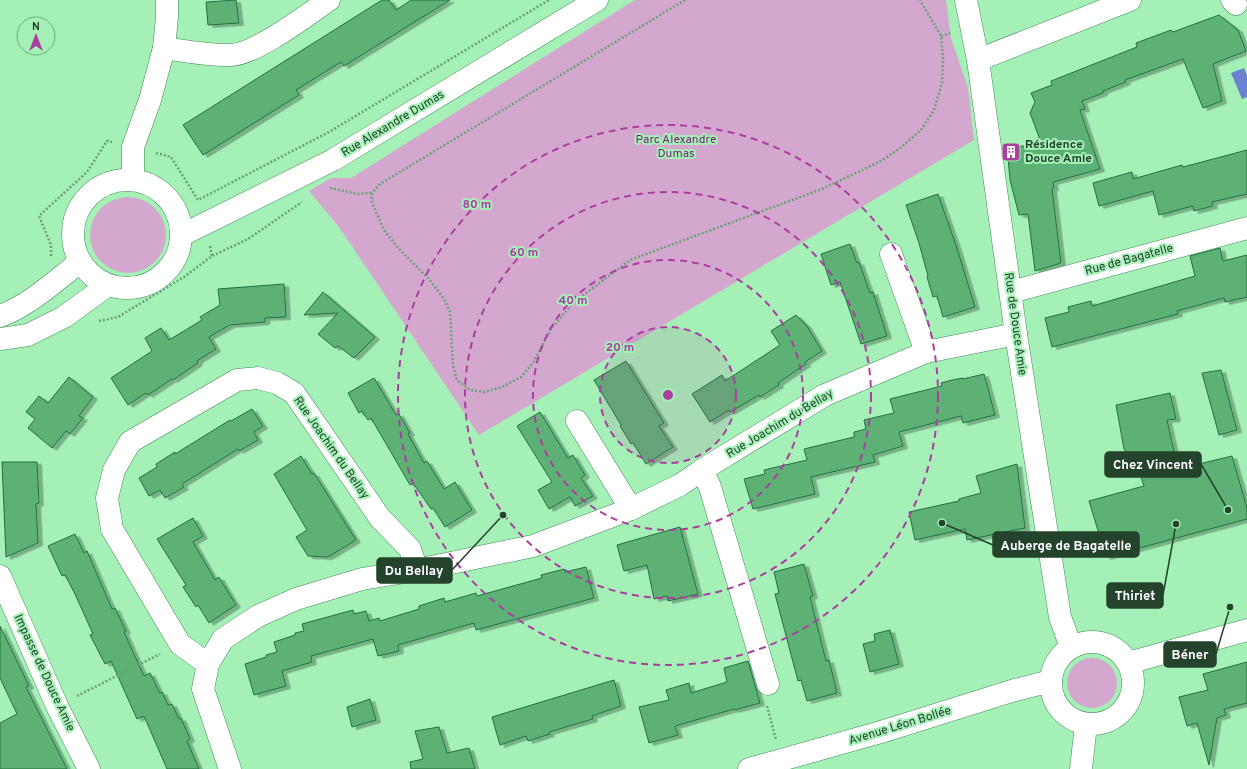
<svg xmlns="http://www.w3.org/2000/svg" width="1247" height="769" viewBox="0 0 1247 769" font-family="Overpass,sans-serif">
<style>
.green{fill:#d4a8ce}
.water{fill:#6c81cf}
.building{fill:#5db175;stroke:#23703e;filter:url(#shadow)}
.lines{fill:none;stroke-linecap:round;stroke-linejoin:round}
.minor-casing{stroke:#418b57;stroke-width:23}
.major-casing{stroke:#418b57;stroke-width:23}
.path{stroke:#6aa278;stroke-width:2.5;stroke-dasharray:2 2;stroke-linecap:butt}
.minor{stroke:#fff;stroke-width:22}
.major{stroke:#fff;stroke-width:22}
.ring{fill:none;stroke:#aa3fa0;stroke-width:2;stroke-dasharray:7 5}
.labels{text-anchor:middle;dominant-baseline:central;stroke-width:4;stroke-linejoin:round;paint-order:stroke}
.street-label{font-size:12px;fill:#24432c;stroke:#a4f0b7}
.park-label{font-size:12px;fill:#7a2473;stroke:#a4f0b7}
.poi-label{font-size:12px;font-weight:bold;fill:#24432c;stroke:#a4f0b7;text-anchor:start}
.centre{fill:#aa3fa0;stroke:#a4f0b7;stroke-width:2}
.ring-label{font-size:12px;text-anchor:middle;font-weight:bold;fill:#aa3fa0;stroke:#a4f0b7;stroke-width:4;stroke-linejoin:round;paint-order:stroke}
.leader{fill:none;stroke:#24432c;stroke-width:1.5}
.callout-dot{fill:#24432c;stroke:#a4f0b7;stroke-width:1.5}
.callout{fill:#24432c;stroke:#24432c;stroke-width:1.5}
.callout-label{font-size:13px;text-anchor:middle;font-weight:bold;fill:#fff}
</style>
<defs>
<filter id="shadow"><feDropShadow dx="4.5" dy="2.5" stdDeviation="0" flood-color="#0004"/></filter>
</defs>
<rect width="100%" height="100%" fill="#a4f0b7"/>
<g class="green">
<path d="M635,0h311l5,38 17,50 6,52 -495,295 -140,-208 -30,-36 22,-13h20z"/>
<circle cx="128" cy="235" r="38"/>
<circle cx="1092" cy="683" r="25"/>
</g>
<path class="water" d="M1244,68l3,7v22l-5,2 -11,-26z"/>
<g class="building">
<path d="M236,0l3,23 -31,2 -2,-23z"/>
<path d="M382,0h7l7,10 15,-10h39l-106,66 -3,-4 -45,28 3,5 -96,60 -20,-30z"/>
<path d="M1219,15l19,15 8,21 -33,13 9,37 -19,7 -20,-49 -58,21 1,2 -23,9v2l-21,8 3,8 -5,1 20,59 -47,13 1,6 -2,1 9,74 -26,8 -7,-57 -9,1 -9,-35 -3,-33 35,-2 -12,-32 5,-11 -4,-9 21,-8 -1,-4 86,-34 -1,-4 35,-13 2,2z"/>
<path d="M1247,150v44l-35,8 1,4 -19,5 -1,-5 -34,9 -6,-24 -54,15 -6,-23 39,-11 1,7 49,-14 1,2z"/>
<path d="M938,194l19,54 18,59 -32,10 -6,-21 -4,1 -6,-20 1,-1 -9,-33 -13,-38z"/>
<path d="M850,244l7,19 2,-1 11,31 3,-1 14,44 -26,8 -21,-62 -9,3 -10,-31z"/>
<path d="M1220,248l3,13 24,-6v42l-22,5 -1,-4 -47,13 1,3 -126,33 -7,-29 24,-6 -1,-5 23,-6 1,5 103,-30 -5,-20z"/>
<path d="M284,284l2,33 -21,1v4l-35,3 -21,12 7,12 -19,12 1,2 -25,17 -1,-1 -24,16 -2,-2 -18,12 -17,-27 41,-27 -7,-13 16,-10 8,12 33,-20 -2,-3 20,-12 -2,-16z"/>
<path d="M323,292l52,45 -21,21 -16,-12 -3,2 -17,-14 20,-21 -34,2z"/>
<path d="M796,315l11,11 15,25 -17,11 1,2 -28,19 1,2 -19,12 -1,-2 -29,17 -1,-2 -19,12 -18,-28 30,-19 3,6 55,-36 -9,-14z"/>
<path d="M626,361l38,62 -5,3 14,21 -27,17 -13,-21 -2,1 -11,-18 1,-1 -27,-45z"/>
<path d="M1221,370l16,60 -18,5 -17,-62z"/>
<path d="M984,374l11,41 -32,8 -2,-7 -62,16 4,14 -30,9 2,7 -64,15 4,17 -62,15 -9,-30 21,-5 -1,-4 43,-10 -3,-11 50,-12v-5l12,-3 -2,-9 30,-7 -4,-14 52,-13 -1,-3 11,-3 11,-2v1z"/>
<path d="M69,377l24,20 -14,19 4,2 -13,16 -4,-3 -14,17 -24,-20 7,-9 -9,-7 13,-16 9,7z"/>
<path d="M374,378l22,37 3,-1 11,19 -2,1 16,29 3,-2 17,28 11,-7 17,28 -27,17 -12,-19 -2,1 -18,-26 -3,2 -39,-67 -3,2 -6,-9 -3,2 -11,-20z"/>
<path d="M1170,393l6,26 -9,1 11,49 54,-13 15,52v11l-141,38 -17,-56 55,-15 -9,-27 -6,-3 -5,-7 -8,-44z"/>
<path d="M252,409l11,17 -9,6 4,8 -19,11 -1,-2 -56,35 2,3 -19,11 -5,-8 -11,6 -10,-18 18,-11 -1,-3 19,-12v2l55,-34 1,1z"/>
<path d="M540,412l28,46 5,-3 12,20 -4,3 12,18 -18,10 -5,-9 -21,12 -11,-19 14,-8 -35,-56z"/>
<path d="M301,456l11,18 2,-1 42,67 -28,17 -20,-1 -12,-19 11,-7 -33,-56z"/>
<path d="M2,462h35l2,41 -3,1 2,39 -32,14z"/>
<path d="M1017,464l8,64 -58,12 -2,-11 -50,11 -6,-28 50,-11v-2l22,-6 -5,-17z"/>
<path d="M193,518l10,18 -10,6 22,38 4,-3 17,28 -27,18 -11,-18 -2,2 -13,-20 3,-2 -29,-46z"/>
<path d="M680,527l18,67 -30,7 -1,-5 -13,3 -7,-34 -23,6 -7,-26z"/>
<path d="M75,534l9,19 3,-2 25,58 3,-1 11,23 -2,1 20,44 6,-3 10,20 2,-1 6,13 4,-1 7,15 2,-1 9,21 -3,2 12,28h-32l-23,-53 -7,3 -26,-58 -6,3 -15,-29 3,-1 -18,-40 -10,-19 -3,1 -14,-30z"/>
<path d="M804,564l9,32 -3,1 16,64 3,-1 8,33 -30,8 -6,-21 -3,1 -23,-87 4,-1 -5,-21z"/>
<path d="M586,567l8,31 -118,32 -2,-7 -76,22 1,6 -21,5 -5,-17 -62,17 1,6 -30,9 4,15 -32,9 -9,-31 21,-7v-2l11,-3 -3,-10 21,-7v-2l9,-2 -2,-7 51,-14 1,4 12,-3 3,10 10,-3 1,3 39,-12v-3l25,-8 1,4 31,-9 1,3 65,-18 -1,-3 23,-6 1,3z"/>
<path d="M0,626l29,60 -3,1 41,82h-67v-46l17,-9 -17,-36z"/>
<path d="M890,630l9,34 -29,8 -7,-28 12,-3 -1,-7z"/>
<path d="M748,661l12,42 -25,7 -1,-1 -59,17 3,9 -29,8 -10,-36 30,-7 -3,-10 23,-7 2,10 36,-11 -3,-14z"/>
<path d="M1247,662v41l-23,6 2,6 -9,3 -8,47 -12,-42 -10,3 -8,-29 29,-7 -5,-16z"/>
<path d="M614,680l7,26 -29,10 1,3 -44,13 1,2 -22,7 -2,-5 -26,9 -8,-28z"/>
<path d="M370,699l6,21 -24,7 -5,-20z"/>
<path d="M439,727l8,26 22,-5 6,21h-64l-1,-7 13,-3 -8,-28z"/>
</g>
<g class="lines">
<g class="minor-casing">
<g id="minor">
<path d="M966,0l12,60 38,274 44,283 11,30"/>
<path d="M1232,0l4,4"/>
<path d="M164,48c21,3 44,8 67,7 25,-1 76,-40 98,-55"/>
<path d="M978,60l152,-60"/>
<circle cx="127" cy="234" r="54"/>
<path d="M133,180v-33l17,-47 14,-52 3,-31v-17"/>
<path d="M182,235l151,-75 264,-160"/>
<path d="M891,254l35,98"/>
<path d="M1011,292l236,-64"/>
<path d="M0,316c30,-11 55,-35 80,-54"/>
<path d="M0,339l28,-4 36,-18 44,-32"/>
<path d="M577,421l54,88"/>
<path d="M702,470l8,17 58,197"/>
<path d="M0,576l57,130 32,63"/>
<path d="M208,664l-28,-20 -68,-115 -5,-31 7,-28 16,-28 107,-62 21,-2 19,5 17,10 86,125 30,31 7,21"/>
<path d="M230,769l-27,-80 5,-25 15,-25 35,-23 38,-17 66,-20 55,-9 116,-24 98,-37 49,-24 22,-15 123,-75 101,-43 90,-18"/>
<path d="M1081,769l5,-45"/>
</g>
</g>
<g class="major-casing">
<g id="major">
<circle cx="1092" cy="683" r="41"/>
<path d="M1128,663l119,-33"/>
<path d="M749,769l132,-37 134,-42 36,-9"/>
</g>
</g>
<g class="path">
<path d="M685,0l-305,184 -8,9v10l12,27 14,18 31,31 15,20 6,13 3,54 4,14 13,10 14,2 18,-5 19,-10 12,-14 18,-34 23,-27 56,-42 192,-71 57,-27 20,-13 22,-19 13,-20 8,-27 1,-26 -2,-21 -21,-36"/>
<path d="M941,36l9,-3"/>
<path d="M156,153l15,4 27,43 131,-68 220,-132"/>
<path d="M330,188l28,6 14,-1"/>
<path d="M210,246l2,10"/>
<path d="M51,256v-11l-12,-29 48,-44 20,-31 5,1"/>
<path d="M99,321l19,-4 66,-40 28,-21 36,-17 54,-37"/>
<path d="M77,696l83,-42"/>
<path d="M767,706l9,34"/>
</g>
<use href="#minor" class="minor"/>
<use href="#major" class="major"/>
</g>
<circle cx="668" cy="395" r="68" fill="#aa3fa0" fill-opacity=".12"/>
<g class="ring">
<circle cx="668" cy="395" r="68"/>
<circle cx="668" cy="395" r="135"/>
<circle cx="668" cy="395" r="203"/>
<circle cx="668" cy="395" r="270"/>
</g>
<defs>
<g id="building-square" transform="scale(1)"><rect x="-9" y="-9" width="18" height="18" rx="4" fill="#aa3fa0" stroke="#a4f0b7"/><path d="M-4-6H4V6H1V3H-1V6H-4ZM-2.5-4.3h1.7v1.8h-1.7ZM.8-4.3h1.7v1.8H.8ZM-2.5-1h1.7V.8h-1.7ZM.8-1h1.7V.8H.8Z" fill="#fff"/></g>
</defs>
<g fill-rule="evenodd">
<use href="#building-square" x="1011" y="152"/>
</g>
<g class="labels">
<g class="street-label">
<text transform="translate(393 124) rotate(-31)">Rue Alexandre Dumas</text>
<text transform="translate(1129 260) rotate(-15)">Rue de Bagatelle</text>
<text transform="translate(1015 324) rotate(82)">Rue de Douce Amie</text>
<text transform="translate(780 424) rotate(-31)">Rue Joachim du Bellay</text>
<text transform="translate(331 448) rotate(55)">Rue Joachim du Bellay</text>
<text transform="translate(44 673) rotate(65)">Impasse de Douce Amie</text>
<text transform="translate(900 726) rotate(-17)">Avenue Léon Bollée</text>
</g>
<g class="park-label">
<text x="676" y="140">Parc Alexandre<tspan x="676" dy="14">Dumas</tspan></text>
</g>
<g class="poi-label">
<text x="1025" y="145">Résidence<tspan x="1025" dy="14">Douce Amie</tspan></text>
</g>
</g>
<circle cx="668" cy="395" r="6" class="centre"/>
<g class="ring-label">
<text x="477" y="208">80 m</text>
<text x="524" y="256">60 m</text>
<text x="573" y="304">40 m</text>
<text x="620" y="351">20 m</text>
</g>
<path class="leader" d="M1228 510L1201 464M942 523L993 545M503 515L452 570M1176 524L1163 595M1230 607L1216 654"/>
<g class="callout-dot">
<circle cx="1228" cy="510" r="4"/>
<circle cx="942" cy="523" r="4"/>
<circle cx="503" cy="515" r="4"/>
<circle cx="1176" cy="524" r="4"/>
<circle cx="1230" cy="607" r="4"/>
</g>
<g class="callout">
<rect x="1105" y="452" width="96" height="25" rx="4"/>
<rect x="993" y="532" width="146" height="25" rx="4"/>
<rect x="377" y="558" width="75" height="25" rx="4"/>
<rect x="1107" y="583" width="56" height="25" rx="4"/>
<rect x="1164" y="642" width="52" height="25" rx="4"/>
</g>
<g class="callout-label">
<text x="1153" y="469">Chez Vincent</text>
<text x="1066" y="550">Auberge de Bagatelle</text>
<text x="414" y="575">Du Bellay</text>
<text x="1135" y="600">Thiriet</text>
<text x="1190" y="659">Béner</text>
</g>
<g transform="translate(36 36)"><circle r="19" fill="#a4f0b7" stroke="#71ab7f"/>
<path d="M0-3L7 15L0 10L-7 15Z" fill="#aa3fa0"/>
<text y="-6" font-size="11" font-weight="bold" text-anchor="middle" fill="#24432c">N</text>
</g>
</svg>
